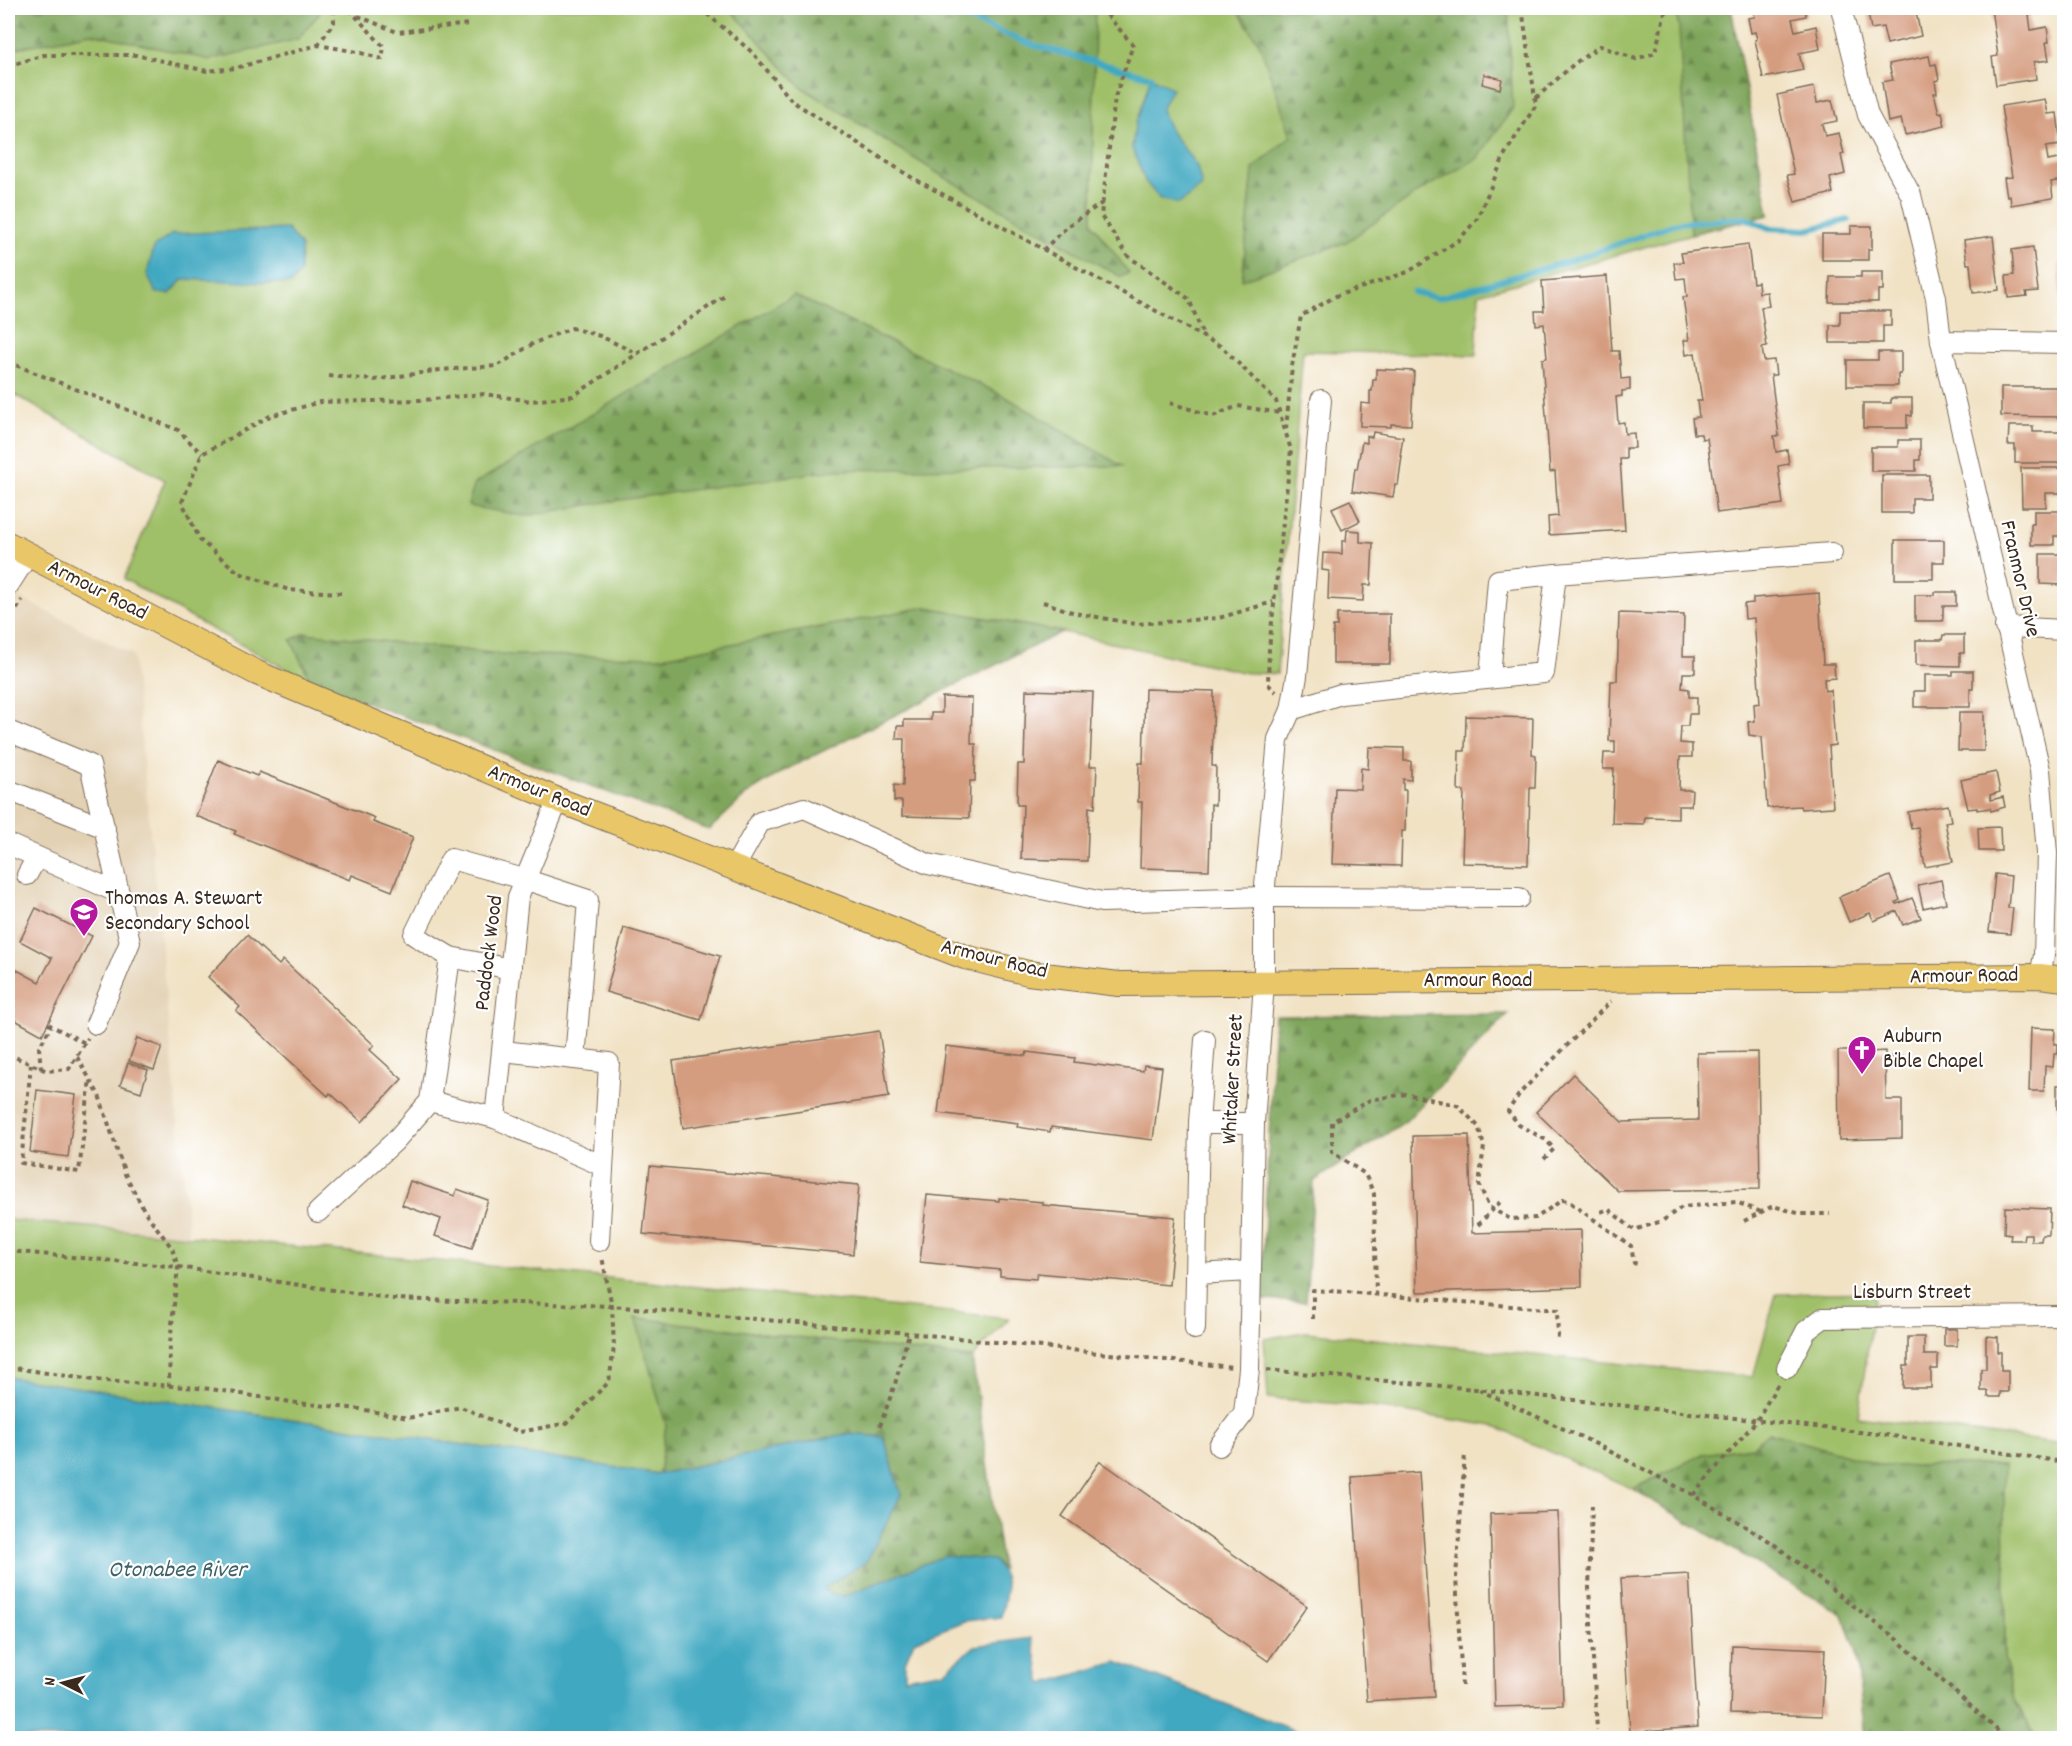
<svg xmlns="http://www.w3.org/2000/svg" width="2072" height="1746" viewBox="0 0 2072 1746" font-family="Dekko,sans-serif">
<style>
.built{fill:#e3d1b4}
.grass{fill:#9fbf68;stroke:#6d7443;stroke-width:1.5}
.forest{fill:url(#forest-firs);stroke:#5d683d;stroke-width:1.5}
.water{fill:#41a8c1;stroke:#3e6970;stroke-width:1.5}
.lines{fill:none;stroke-linecap:round;stroke-linejoin:round}
.stream{stroke:#41a8c1;stroke-width:6}
.building{fill:#d59d80}
.minor-casing{stroke:#7b6a58;stroke-width:22}
.major-casing{stroke:#7b6a58;stroke-width:26}
.path{stroke:#7b6a58;stroke-width:4;stroke-dasharray:4.5 4.5;stroke-linecap:butt}
.minor{stroke:#fff;stroke-width:20}
.major{stroke:#e9c769;stroke-width:24}
.labels{text-anchor:middle;dominant-baseline:central;stroke-width:4.5;stroke-linejoin:round;paint-order:stroke}
.street-label{font-size:22px;fill:#3b2a1e;stroke:#fff}
.poi-label{font-size:22px;fill:#3b2a1e;stroke:#fff;text-anchor:start}
.water-label{font-size:24px;font-style:italic;fill:#3e6367;stroke:#fff}
</style>
<defs>
<pattern id="forest-firs" width="22" height="20" patternUnits="userSpaceOnUse" patternTransform="scale(1.5)"><rect width="22" height="20" fill="#7fa65c"/><path d="M5 1l3.5 6h-7zM16 11l3.5 6h-7z" fill="#69874b"/></pattern>
</defs>
<rect width="100%" height="100%" fill="#fff"/>
<filter id="ink" filterUnits="userSpaceOnUse"><feTurbulence type="fractalNoise" baseFrequency=".0167" numOctaves="2"/><feDisplacementMap in="SourceGraphic" scale="12" xChannelSelector="R" yChannelSelector="G"/><feConvolveMatrix kernelMatrix="1 2 1 2 8 2 1 2 1" color-interpolation-filters="sRGB"/></filter>
<filter id="wash" filterUnits="userSpaceOnUse"><feTurbulence type="fractalNoise" baseFrequency=".008" numOctaves="4" result="noise"/><feDisplacementMap in="SourceGraphic" scale="24" xChannelSelector="R" yChannelSelector="G"/><feGaussianBlur stdDeviation="1.35" result="paint"/><feColorMatrix in="noise" values="0 0 0 0 0 0 0 0 0 0 0 0 0 0 0 0 0 1.4 0 .05"/><feComposite in="paint" operator="in"/></filter>
<g filter="url(#wash)">
<rect width="100%" height="100%" fill="#f1e2c4"/>
<path class="built" d="M8,592l125,63 56,581 -181,-16z"/>
<g class="grass">
<path d="M8,8h1723l38,207 -78,19 -212,60 -3,61 -173,-4 -26,323 -30,-1 -185,-41 -136,-25 -263,50 -153,-2 -205,-22 -14,7 20,42 -105,-56 -82,-47 41,-99 -157,-89z"/>
<path d="M8,1220l181,16 820,82 -37,40 -336,-40 30,107 -7,49 -651,-97z"/>
<path d="M1876,1292l-18,125 206,27v294h-27l-23,-38 -9,-40 -1,-195 -120,1 -116,-34 -15,15 -50,7 -70,35 -140,-63 -127,-20 -98,-8 -4,-59 41,-7 448,45 23,-83z"/>
</g>
<g class="forest">
<path d="M8,8h316l-26,31 -88,21 -119,-27 -83,17z"/>
<path d="M729,8h366l-3,215 37,50 -8,4 -177,-100 -143,-90z"/>
<path d="M1236,8h272l5,100 -35,50 -53,30 -79,54 -104,38 11,-111 38,-33 -31,-91z"/>
<path d="M1674,8h57l38,207 -78,19 -12,-207z"/>
<path d="M794,295l210,101 118,70 -287,4 -229,32 -81,14 -57,-10 6,-22z"/>
<path d="M926,607l136,25 -277,138 -38,24 -38,36 -398,-148 -20,-42 14,-7 205,22 153,2z"/>
<path d="M1508,1014l-102,107 -92,60 -8,121 -45,-2 14,-284z"/>
<path d="M635,1318l337,40 30,211 -9,-9 -149,36h-12l-9,-8 43,-26 35,-67 -17,-58 -38,-3 -187,40 7,-49z"/>
<path d="M1768,1432l116,34 120,-1 1,195 9,40 23,38h-172l-9,-89 -13,-34 -210,-126 70,-35 50,-7z"/>
</g>
<g class="water">
<path d="M1151,77l21,11 -11,22 11,23 25,33 5,20 -23,18 -19,-5 -15,-18 -13,-33 3,-22z"/>
<path d="M287,229l14,17 -1,26 -9,12 -108,-5 -13,15 -14,-1 -9,-19 7,-27 18,-13z"/>
<path d="M8,1377l651,97 187,-40 38,3 17,58 -35,67 -42,26 8,7 12,1 100,-40 49,4c19,21 13,32 8,57l-37,4 -50,20 -9,21v16l40,-7 30,-25 57,-8 10,46 75,-22 197,76h-1306z"/>
</g>
<g class="lines">
<g class="stream">
<path d="M940,8l93,37 118,32"/>
<path d="M1413,292l25,6 132,-37 107,-38 68,-5 24,10 38,2 41,-10"/>
</g>
</g>
<g id="blocks">
<g class="building">
<path d="M1752,8h53l1,8 -14,3 3,12 21,-5 4,23 -21,4 4,17 -40,8 -8,-38 2,-1 -2,-7 -4,1 -3,-15 7,-1z"/>
<path d="M1867,8h48l6,28 -34,8 -4,-17 -12,2z"/>
<path d="M1983,8h58l1,5 -13,2 2,15 16,-3 2,15h-3l3,18 -15,2 2,17 -40,6 -4,-28 6,-1 -7,-47 -8,1z"/>
<path d="M1929,56l2,9 5,-1 3,16 -4,1 2,12h-3l5,20 3,-1 3,14 -40,9 -4,-16 -13,3 -6,-40 11,-2 -4,-16z"/>
<path d="M1484,74l18,5 -2,10 -18,-5z"/>
<path d="M1814,87l3,16 15,-3 5,21 -15,3 3,12 14,-3 5,21 -3,1 4,19 -15,4 3,15 -38,9 -8,-27 7,-1 -17,-79z"/>
<path d="M2045,99l3,15 9,-1 4,32 -15,2 2,14 15,-3 1,22 -13,2 2,16 -42,7 -1,-10 -3,1 -3,-18 8,-1 -11,-71z"/>
<path d="M1851,226h21v23h-4v11h-46v-26h29z"/>
<path d="M1993,236l6,54 -26,3 -3,-29h-3l-3,-24z"/>
<path d="M1748,244l5,39 5,-1 1,11 8,-1 2,14 -8,1 6,40 -5,1 2,13 10,-1 2,15h-5l8,61h-5l2,16 11,-2 2,14 -11,2 5,38 -66,9 -10,-75 -5,1 -1,-5h-7l-2,-16 7,-1 -2,-16h5l-7,-48 -9,2 -2,-15h5l-6,-43h4l-2,-19 -9,1 -2,-16 9,-1 -2,-9z"/>
<path d="M2033,247l5,44 -12,1 1,4 -19,2 -2,-22 8,-1 -2,-25z"/>
<path d="M2059,263h5v36h-4z"/>
<path d="M1861,272h22v18h-5v12h-49l1,-25h31z"/>
<path d="M1607,276l5,75h7l2,28 9,-1v12l-8,1v5l-6,1 2,26 6,-1 1,12 9,-1 1,15h-9v11h-6l5,71 -76,5 -1,-18 10,-1 -3,-45 -5,1 -8,-113 5,-1 -3,-34 -8,1 -1,-14h9l-2,-30z"/>
<path d="M1840,311h51v15h-8v17h-53v-18h10z"/>
<path d="M1878,352h23v22h-3v12h-51v-26h31z"/>
<path d="M1376,369l38,2 -3,54 -20,-1v3l-31,-1 1,-23 9,1v-13h2l1,-11h3z"/>
<path d="M2001,387h62l-1,30 -61,-1z"/>
<path d="M1891,398h21v18l-5,-1v13h-44v-25h28z"/>
<path d="M2009,426h24v6h28l-1,31h-45v-18h-7z"/>
<path d="M1373,432l30,5 -3,19h2l-4,29h-3l-2,12 -41,-6 3,-23 2,1 5,-27 5,1v-7l5,1z"/>
<path d="M1898,440h22v20h-4v11h-45v-24h27z"/>
<path d="M2021,468h43v25h-18v14h-24z"/>
<path d="M1882,475h47v23h-17v15h-30z"/>
<path d="M1350,500l10,21 -18,9 -10,-22z"/>
<path d="M2034,511h30v25h-10v9h-23v-21h3z"/>
<path d="M1347,530l13,1v11l13,1 -2,42h-7l-1,16 -35,-2 1,-28 -7,-1 1,-17 19,1v-13h4z"/>
<path d="M1895,540h49v22h-11v17h-38z"/>
<path d="M2040,554h24v31l-24,-1z"/>
<path d="M1935,592h21v14h-13v15h-28v-26h20z"/>
<path d="M1819,593l4,71h11l1,14 -11,1 1,12 6,-1 4,55 -6,1 4,61 -32,2 -1,-3 -33,2 -5,-71 -13,-2 -1,-13 7,-1 -1,-17 6,-1 -6,-85 -9,1 -1,-15 9,-1v-5z"/>
<path d="M1619,613l65,2 -1,41h12v17h-12l-1,15 7,1v8h8v17h-8l-1,12h-7l-1,17 12,1v13h-12l-1,33h13l-1,16h-13v12l-33,-1 -1,7 -32,-1 2,-54h-11l1,-16h11v-12h-6l2,-60h6z"/>
<path d="M1337,614h53v50h-57v-38h4z"/>
<path d="M1943,635h21v18h-4v13l-44,-1v-25h26z"/>
<path d="M1953,671h20v18h-3v18h-56v-16h11v-16h28z"/>
<path d="M1145,689l69,2 -2,75h4l-1,39 -4,-1 -2,66 -69,-2 2,-66h-4l1,-39h4z"/>
<path d="M1026,690l67,2 -3,74h7l-2,42 -6,-1 -2,54 -66,-2 2,-54h-6l1,-41h6z"/>
<path d="M942,697l30,1 -1,46h5l-1,37h-5l-1,37 -67,-2v-15h-8v-16l9,1 1,-47h-8l1,-13h7v-6h27v-7h11z"/>
<path d="M1959,712h25v39h-26z"/>
<path d="M1466,716l67,2 -1,36 4,1 -1,33h-5l-2,77 -66,-2 2,-72h-6l1,-40h6z"/>
<path d="M1369,747l35,1v13h7v19l-8,-1v11h3l-1,41h-3l-1,35 -69,-2 3,-76 25,1 1,-21 7,1z"/>
<path d="M218,760l39,16 2,-4 116,46 -2,4 40,15 -21,54 -40,-16 -2,5 -116,-46 2,-3 -40,-15z"/>
<path d="M1996,772l4,20 -10,3 1,5 12,-3 2,10 -14,4 -1,-3 -13,2v-2l-9,1 -7,-29z"/>
<path d="M1948,805l3,16 -6,1 8,40 -28,5 -7,-40 -7,1 -3,-16z"/>
<path d="M2000,827l1,24h-22l-1,-23z"/>
<path d="M1995,874l16,2 -3,32h5l-3,26 -21,-2z"/>
<path d="M1890,876l10,24 -4,2 1,2 15,-6 9,20 -18,7 -6,-14 -23,10 -4,-8 -21,9 -10,-25z"/>
<path d="M1941,880l5,23 -23,5 -5,-23z"/>
<path d="M36,908l56,28 -50,99 -34,-19v-51l31,17 13,-24 -32,-17z"/>
<path d="M624,928l96,28 -19,64 -95,-28z"/>
<path d="M247,935l32,30 4,-5 91,85 -4,5 32,29 -40,43 -32,-29 -2,3 -92,-85 4,-4 -32,-30z"/>
<path d="M2031,1028l24,1 -1,15h4v10h-4l-1,13 -8,-1 -1,25h-15z"/>
<path d="M879,1031l10,66 -206,31 -10,-67z"/>
<path d="M137,1038l25,9 -8,23 -25,-9z"/>
<path d="M946,1046l80,10 1,-4 48,6 -1,4 69,9 1,-6 18,2 -9,73 -102,-13 -1,5 -33,-5 1,-4 -80,-10z"/>
<path d="M1853,1047h17v5l15,-1 1,49h16v38l-63,2 -1,-89h14z"/>
<path d="M1758,1052l2,137 -142,2 -82,-79 37,-38 49,48 76,-2 -1,-67z"/>
<path d="M128,1063l20,7 -7,22 -21,-7z"/>
<rect x="2057" y="1085" width="7" height="24"/>
<path d="M37,1090l39,5 -8,62 -38,-5z"/>
<path d="M1469,1135l3,98 109,-3 1,57 -165,5 -4,-156z"/>
<path d="M650,1166l209,19 -6,69 -210,-20z"/>
<path d="M410,1181l45,15 2,-7 31,11 -16,48 -37,-12 6,-17 -39,-14z"/>
<path d="M927,1195l72,6v-3l44,4v3l132,12 -6,68 -132,-12 -1,6 -36,-3v-6l-80,-8z"/>
<path d="M2005,1207l45,2 -1,26h-7l-1,6h-10v-7h-7l-1,6h-13l1,-6 -7,-1z"/>
<rect x="1944" y="1329" width="13" height="17"/>
<path d="M1986,1336l12,1v15h3v18h7v22h-8v5h-12v-6h-7v-22h5z"/>
<path d="M1908,1337h16v18h14v14h-7v19h-28l1,-22h4z"/>
<path d="M1100,1461l207,145 -39,55 -206,-145z"/>
<path d="M1419,1472l15,225 -67,4 -15,-224z"/>
<path d="M1558,1512l5,193 -68,2 -5,-193z"/>
<path d="M1689,1574l9,153 -68,5 -9,-154z"/>
<path d="M1732,1645l93,4 -3,67 -92,-3z"/>
</g>
</g>
</g>
<g filter="url(#ink)">
<use href="#blocks" fill-opacity="0" stroke="#7b6a58" stroke-width="1.5"/>
<g class="lines">
<g class="minor-casing">
<g id="minor">
<path d="M1841,8l27,107 43,80 25,103 5,43 99,429 7,83 -3,102 -4,21"/>
<path d="M1941,341l123,2"/>
<path d="M8,586l20,-31"/>
<path d="M2005,627l59,3"/>
<path d="M1490,678l8,-98 58,-6"/>
<path d="M1291,710l50,-16 203,-21 12,-99 276,-21"/>
<path d="M8,731l82,34 40,177 -34,82"/>
<path d="M8,790l97,38"/>
<path d="M8,844l111,49"/>
<path d="M734,868l26,-46 44,-14 124,56 174,38 162,-5 255,1"/>
<path d="M27,875l10,-18"/>
<path d="M450,957l61,12"/>
<path d="M503,1051l72,8"/>
<path d="M430,1101l65,17 108,48"/>
<path d="M495,1118l23,-221 40,-97"/>
<path d="M1199,1123h55"/>
<path d="M318,1212l76,-70 36,-41 20,-144 -36,-22 37,-76 73,20 64,21 -13,159 34,4 -10,178"/>
<path d="M1196,1274l55,-3"/>
<path d="M1195,1329l4,-206 6,-83"/>
<path d="M1787,1368l19,-37 17,-13 241,-2"/>
<path d="M1219,1446l25,-33 5,-44 5,-246 10,-140v-86l14,-158 13,-29 6,-34 24,-276"/>
</g>
</g>
<g class="major-casing">
<path id="major" d="M8,544l249,129 301,127 407,157 63,16 91,11 921,-8 24,3"/>
</g>
<g class="path">
<path d="M700,8l53,45 39,48 119,76 311,170 54,54 15,49 -22,199 -1,35 8,8"/>
<path d="M1101,8l32,37 -18,52 -14,119 27,40 61,43 15,39"/>
<path d="M358,16l39,16 72,-8"/>
<path d="M318,45l16,-23v-14"/>
<path d="M8,66l36,-11h92l71,16 29,-3 82,-23 40,7 24,7 2,-12 -36,-39"/>
<path d="M1536,98l39,-35 25,-17 36,13 19,-6 11,-45"/>
<path d="M1043,250l26,-25 33,-22"/>
<path d="M8,362l170,68 24,24"/>
<path d="M329,376l45,4 66,-10 57,-4 37,-23 38,-15 28,8 38,18"/>
<path d="M1170,403l43,13 25,-10 42,7"/>
<path d="M1286,429l6,-63 9,-50 35,-20 72,-24 51,-32 18,-21 28,-65 31,-49 -14,-97"/>
<path d="M341,593l-52,-3 -50,-17 -39,-33 -18,-38 20,-48 68,-38 50,-14 103,-2 61,-6 47,7 42,-5 152,-100"/>
<path d="M1043,602l32,11 61,11 83,-6 54,-16"/>
<path d="M8,625l14,-25"/>
<path d="M48,1024l37,19"/>
<path d="M8,1054l39,17 22,-2 19,-31"/>
<path d="M77,1057l22,38 26,79 20,38 27,36 6,19 -8,76 -1,43"/>
<path d="M1890,1057l23,1"/>
<path d="M31,1064l-10,99 58,9 11,-93"/>
<path d="M41,1069l-2,-21 12,-22"/>
<path d="M1544,1159l10,-10 -8,-9 -27,-15 -11,-14 12,-18 91,-92"/>
<path d="M1601,1212l7,-3 26,21 28,-9 20,-14 54,-5 25,10"/>
<path d="M1744,1221l29,-15 28,8h29"/>
<path d="M1478,1225l23,-24"/>
<path d="M8,1251l170,16 216,32 218,7 297,27 323,34"/>
<path d="M1376,1296l-2,-102 -9,-20 -33,-22v-30l38,-22 36,-6 51,11 21,21 6,20 -5,38 10,23 21,12 26,-1 26,-18 6,1 63,45 3,17 7,2"/>
<path d="M1313,1319v-29l33,2 211,18 1,29"/>
<path d="M8,1367l85,13 118,9 86,14 63,6 48,9 53,-11 59,25 47,-9 42,-41 5,-35 -2,-41 -10,-49"/>
<path d="M1267,1370l208,19 411,46 178,27"/>
<path d="M1479,1390l113,52 101,53 78,47 123,95 102,92 8,9"/>
<path d="M880,1426l15,-42 14,-51"/>
<path d="M1693,1495l64,-75 21,-36"/>
<path d="M1592,1505l-3,83 8,142"/>
<path d="M1462,1686l-6,-109 9,-123"/>
</g>
<use href="#minor" class="minor"/>
<use href="#major" class="major"/>
</g>
</g>
<defs>
<g id="school-pin" transform="scale(1.5)"><path d="M0 17L-7.5 6A9.5 9.5 0 1 1 7.5 6Z" fill="#b5179e" stroke="#fff"/><path d="M0-5L7-2L0 1L-7-2ZM-4 1L0 2.5L4 1V4Q0 6-4 4Z" fill="#fff"/></g>
<g id="church-pin" transform="scale(1.5)"><path d="M0 17L-7.5 6A9.5 9.5 0 1 1 7.5 6Z" fill="#b5179e" stroke="#fff"/><path d="M-1.2-6h2.4v3.5h3.3v2.4h-3.3V6h-2.4V-.1h-3.3v-2.4h3.3Z" fill="#fff"/></g>
</defs>
<g fill-rule="evenodd">
<use href="#school-pin" x="84" y="912"/>
<use href="#church-pin" x="1862" y="1050"/>
</g>
<g class="labels">
<g class="street-label">
<text transform="translate(2019 579) rotate(77)">Franmor Drive</text>
<text transform="translate(97 591) rotate(27)">Armour Road</text>
<text transform="translate(539 792) rotate(22)">Armour Road</text>
<text transform="translate(490 953) rotate(-83)">Paddock Wood</text>
<text transform="translate(994 960) rotate(14)">Armour Road</text>
<text transform="translate(1964 977) rotate(-1)">Armour Road</text>
<text x="1478" y="981">Armour Road</text>
<text transform="translate(1234 1079) rotate(-87)">Whitaker Street</text>
<text x="1912" y="1293">Lisburn Street</text>
</g>
<g class="poi-label">
<text x="105" y="899">Thomas A. Stewart<tspan x="105" dy="25">Secondary School</tspan></text>
<text x="1883" y="1037">Auburn<tspan x="1883" dy="25">Bible Chapel</tspan></text>
</g>
<g class="water-label">
<text x="177" y="1571">Otonabee River</text>
</g>
</g>
<rect width="2072" height="1746" fill="none" stroke="#fff" stroke-width="30"/>
<g transform="translate(63 1683) rotate(276)" stroke="#ffffff" stroke-width="4.5" paint-order="stroke">
<path d="M0-4.5L10 22L0 15L-10 22Z" fill="#3b2a1e"/>
<text y="-9" font-size="16" font-weight="bold" text-anchor="middle" fill="#3b2a1e">N</text>
</g>
</svg>
